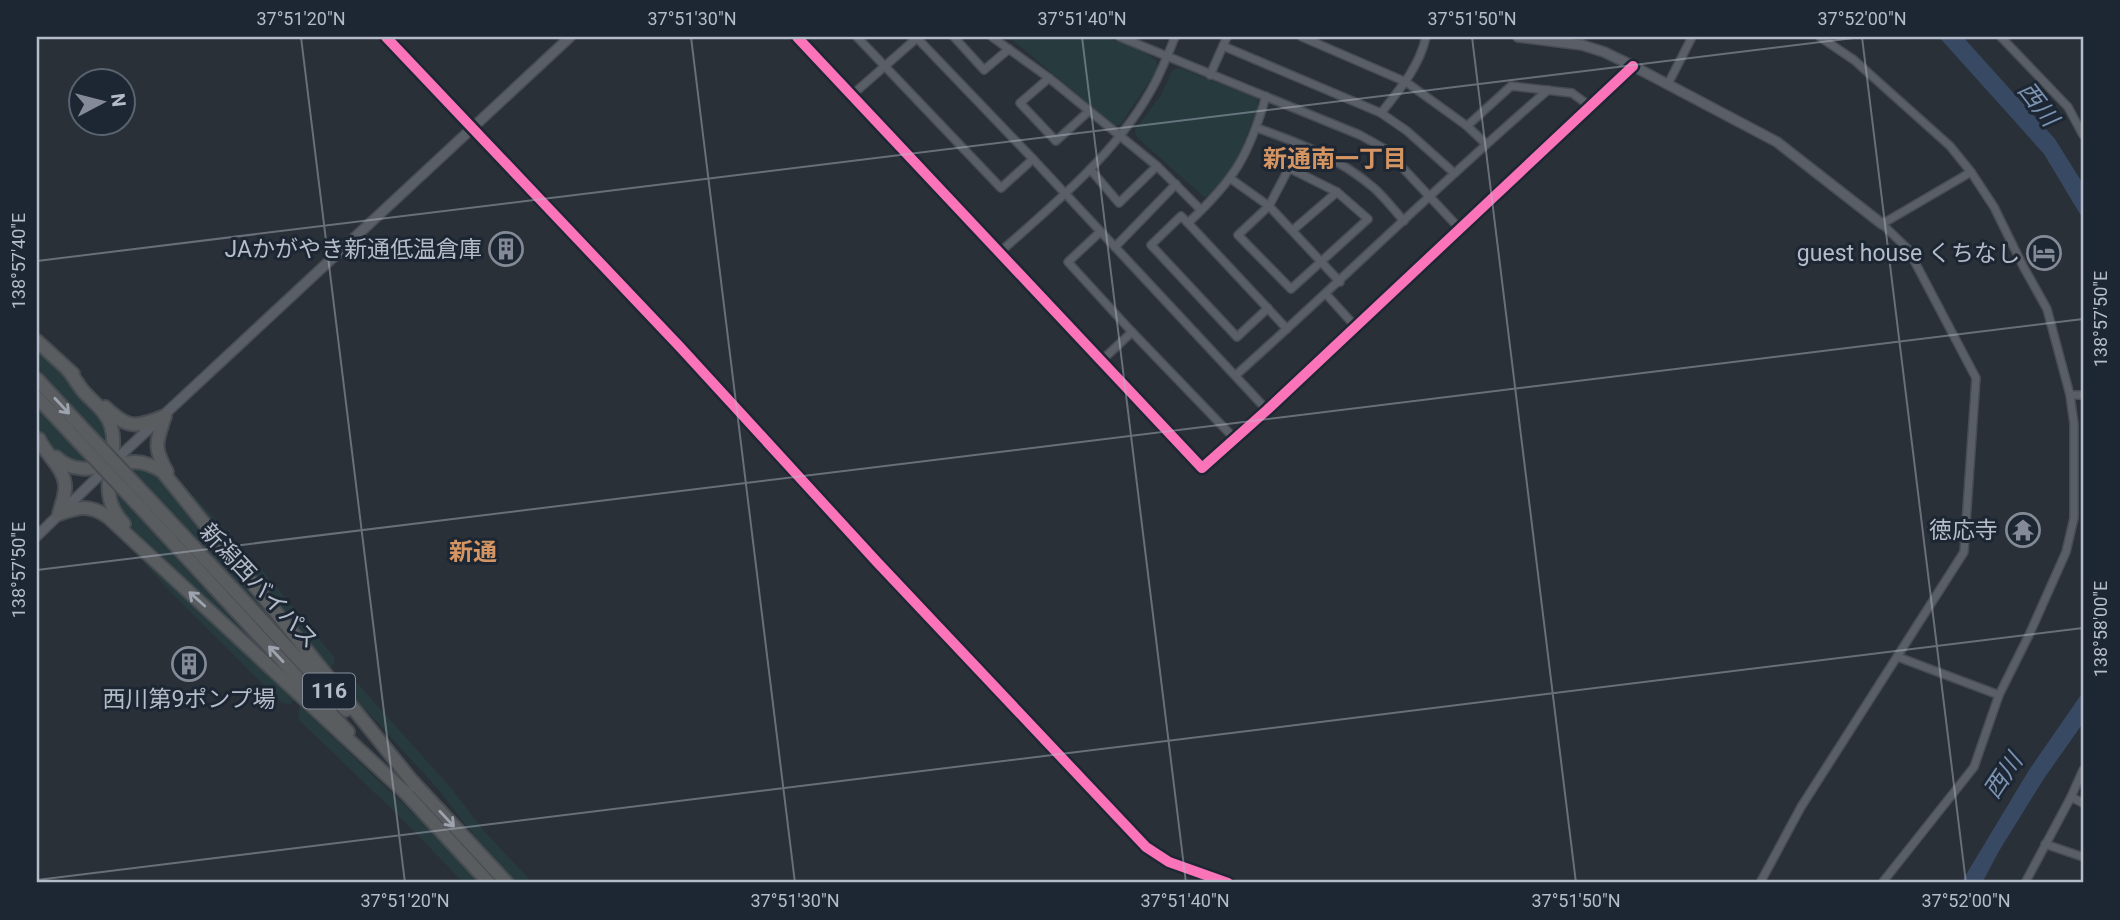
<svg xmlns="http://www.w3.org/2000/svg" width="2120" height="920" viewBox="0 0 2120 920" font-family="Roboto,'Noto Sans JP',sans-serif">
<style>
.green{fill:#273a3e}
.water{fill:#384963}
.lines{fill:none;stroke-linecap:round;stroke-linejoin:round}
.minor-casing{stroke:#484c53;stroke-width:10}
.tertiary-casing{stroke:#484c53;stroke-width:12}
.motorway-casing{stroke:#474c53;stroke-width:16}
.minor{stroke:#5a5e66;stroke-width:7}
.tertiary{stroke:#5a5e66;stroke-width:9}
.motorway{stroke:#5a5d60;stroke-width:12}
.motorway-bridge-casing{stroke:#474c53;stroke-width:16;stroke-linecap:butt}
.motorway-bridge{stroke:#5a5d60;stroke-width:12}
.cycleway-casing{stroke:#1d2633;stroke-width:15}
.cycleway{stroke:#fb73b8;stroke-width:10}
.oneway{stroke:#9ea4af}
.ticks{fill:none;stroke:#b4bcc9;stroke-width:2;stroke-opacity:0.45}
.labels{text-anchor:middle;dominant-baseline:central;stroke-width:6;stroke-linejoin:round;paint-order:stroke}
.shield{fill:#1d2633;stroke:#878f9c;stroke-width:2}
.shield-label{font-size:21px;font-weight:bold;fill:#b4bcc9}
.poi-label{font-size:23px;fill:#b4bcc9;stroke:#1d2633;text-anchor:end}
.street-label{font-size:23px;fill:#b4bcc9;stroke:#1d2633}
.water-label{font-size:24px;font-style:italic;fill:#7c92b1;stroke:#1d2633}
.neighbourhood-label{font-size:24px;font-weight:bold;fill:#d59563;stroke:#1d2633}
.neatline{fill:none;stroke:#b4bcc9;stroke-width:2.5}
.ticks-label{font-size:18px;text-anchor:middle;fill:#b4bcc9}
</style>
<rect width="100%" height="100%" fill="#2a3038"/>
<g class="green">
<path d="M1009,37h97l35,13 15,10 2,9 -38,56h-6z"/>
<path d="M1179,68l78,30 1,10c-10,23 -28,81 -54,89l-67,-60 -2,-7 26,-35 11,-24z"/>
<path d="M37,348c20,18 51,45 65,69 5,8 5,17 6,27l-71,-77z"/>
<path d="M37,407l54,59 -27,-6 -16,-15 -11,-13z"/>
<path d="M138,467l9,2 17,10 135,171 -168,-182z"/>
<path d="M177,478l82,88 75,91v6l-5,6z"/>
<path d="M112,489l175,189 -131,-120 -11,-16 -24,-25z"/>
<path d="M122,538l172,162 -4,4 -8,-1 -117,-117z"/>
<path d="M337,673l13,2 101,113 34,44 43,46 2,5h-13l-41,-45 -38,-49 -104,-114z"/>
<path d="M300,706l121,115 58,62h-15l-62,-64 -104,-100z"/>
</g>
<g class="water">
<path d="M1939,37h24l92,102 28,45v35l-39,-65z"/>
<path d="M2083,692v31l-40,57 -44,71 -17,32h-21l68,-113z"/>
</g>
<g class="lines">
<g class="minor-casing">
<g id="minor">
<path d="M386,37l294,310 197,215 269,285 23,15 59,21"/>
<path d="M797,37l405,431 65,-58 366,-344"/>
<path d="M857,37l144,151 32,-29"/>
<path d="M916,37l117,122 234,251"/>
<path d="M954,37l30,33 25,-21"/>
<path d="M992,37l57,41 108,88 44,44"/>
<path d="M1120,37l240,98 25,14 74,79"/>
<path d="M1302,37l104,45 61,44 19,18"/>
<path d="M1820,37l34,23 96,86 21,26 23,35 29,59 24,43 23,86 4,29v94l-8,34 -37,83 -30,60 -25,72 -92,116"/>
<path d="M2001,37l67,70 15,28"/>
<path d="M1223,46l158,67 26,18 46,41"/>
<path d="M1210,75l17,-38"/>
<path d="M1049,78l-29,25 36,38 33,-30"/>
<path d="M1668,84l24,-47"/>
<path d="M852,95l66,-58"/>
<path d="M1266,96c-17,60 -32,84 -78,127l99,106"/>
<path d="M1381,113c19,-24 38,-46 45,-76"/>
<path d="M1467,126l44,-40 61,7 19,14"/>
<path d="M1257,128c43,15 82,30 117,60 11,10 20,22 30,33"/>
<path d="M1289,168l48,24 31,27 -77,70 -53,-54 31,-29z"/>
<path d="M1090,169l29,34 38,-37"/>
<path d="M1231,179l38,27 71,76"/>
<path d="M1188,223l-7,-7 -30,29 86,92 31,-29"/>
<path d="M1293,230l44,-38"/>
<path d="M1100,232l-32,30 64,70 102,106"/>
<path d="M1115,247l61,-63"/>
<path d="M999,253c57,-51 121,-102 157,-172 7,-14 13,-29 19,-44"/>
<path d="M1326,294l29,32"/>
<path d="M1100,362l32,-30"/>
<path d="M1236,375c105,-94 205,-193 312,-285"/>
<path d="M2070,395h13"/>
<path d="M1898,657l101,38"/>
<path d="M2071,797l12,6"/>
<path d="M2045,844l38,13"/>
<path d="M1760,883l41,-76 163,-255 12,-174 -68,-129 -26,-25 89,-52"/>
<path d="M2025,883l46,-86 12,-27"/>
</g>
</g>
<g class="tertiary-casing">
<g id="tertiary">
<path d="M1518,37l64,8 22,7 29,14 144,76 105,82"/>
<path d="M37,536l72,-70 461,-429"/>
</g>
</g>
<g class="motorway-casing">
<g id="motorway">
<path d="M37,341l36,33"/>
<path d="M68,370c6,7 10,15 16,22 10,11 22,19 27,34 10,33 -19,64 13,98"/>
<path d="M37,379l51,55"/>
<path d="M37,397l42,45"/>
<path d="M105,407c23,22 31,21 60,9"/>
<path d="M165,416c-9,27 -12,31 2,56"/>
<path d="M39,439c7,16 25,29 26,46 1,10 -4,20 -6,29 19,-7 31,-10 49,3l300,278"/>
<path d="M56,457c24,23 51,5 79,5 10,0 18,4 27,9l254,315"/>
<path d="M150,500l196,210"/>
<path d="M141,508l207,224"/>
<path d="M413,782l94,101"/>
<path d="M404,791l85,92"/>
</g>
</g>
<use href="#minor" class="minor"/>
<use href="#tertiary" class="tertiary"/>
<use href="#motorway" class="motorway"/>
<g class="motorway-bridge-casing">
<g id="motorway-bridge">
<path d="M88,434l62,66"/>
<path d="M79,442l62,66"/>
</g>
</g>
<use href="#motorway-bridge" class="motorway-bridge"/>
<g class="cycleway-casing">
<g id="cycleway">
<path d="M386,37l294,310 197,215 269,285 23,15 59,21"/>
<path d="M797,37l405,431 65,-58 366,-344"/>
</g>
</g>
<use href="#cycleway" class="cycleway"/>
</g>
<defs><path id="oneway-shaft" d="M-6 0H5M1.5-3L5.5 0L1.5 3" fill="none" stroke-width="1.6" stroke-linecap="round" stroke-linejoin="round" transform="scale(1.75)"/></defs>
<g class="oneway">
<use href="#oneway-shaft" transform="translate(62 406) rotate(47)"/>
<use href="#oneway-shaft" transform="translate(197 599) rotate(-138)"/>
<use href="#oneway-shaft" transform="translate(276 654) rotate(-133)"/>
<use href="#oneway-shaft" transform="translate(447 819) rotate(47)"/>
</g>
<path class="ticks" d="M301,37l104,846M691,37l104,846M1082,37l104,846M1472,37l104,846M1862,37l104,846M37,261l1825,-224M37,570l2046,-251M37,880l2046,-252"/>
<defs>
<g id="building-ring" transform="scale(1.75)"><circle r="9.5" fill="#1d2633" stroke="#848b96" stroke-width="1.5"/><path d="M-4-6H4V6H1V3H-1V6H-4ZM-2.5-4.3h1.7v1.8h-1.7ZM.8-4.3h1.7v1.8H.8ZM-2.5-1h1.7V.8h-1.7ZM.8-1h1.7V.8H.8Z" fill="#848b96"/></g>
<g id="hotel-ring" transform="scale(1.75)"><circle r="9.5" fill="#1d2633" stroke="#848b96" stroke-width="1.5"/><path d="M-6-4.5h1.5V1H6V5H4.5V3h-9V5H-6ZM-4 0a1.8 1.8 0 1 1 3.6 0ZM.5 0V-2.5h3Q6-2.5 6 0Z" fill="#848b96"/></g>
<g id="temple-ring" transform="scale(1.75)"><circle r="9.5" fill="#1d2633" stroke="#848b96" stroke-width="1.5"/><path d="M0-6L5-2H3V0L6.5 2.5H4V6H1.5V3h-3V6H-4V2.5H-6.5L-3 0V-2H-5Z" fill="#848b96"/></g>
</defs>
<g fill-rule="evenodd">
<use href="#building-ring" x="506" y="249"/>
<use href="#hotel-ring" x="2044" y="253"/>
<use href="#temple-ring" x="2023" y="530"/>
<use href="#building-ring" x="189" y="664"/>
</g>
<g class="labels">
<rect class="shield" x="303" y="673.5" width="52" height="35" rx="5"/>
<g class="shield-label">
<text x="329" y="691">116</text>
</g>
<g class="poi-label">
<text x="482" y="249">JAかがやき新通低温倉庫</text>
<text x="2020" y="253">guest house くちなし</text>
<text x="1998" y="530">徳応寺</text>
<text x="189" y="699" text-anchor="middle">西川第9ポンプ場</text>
</g>
<g class="street-label">
<text transform="translate(259 586) rotate(47)">新潟西バイパス</text>
</g>
<g class="water-label">
<text transform="translate(2038 104) rotate(52)">西川</text>
<text transform="translate(2003 776) rotate(-56)">西川</text>
</g>
<g class="neighbourhood-label">
<text x="1335" y="159">新通南一丁目</text>
<text x="473" y="552">新通</text>
</g>
</g>
<rect width="2120" height="920" fill="none" stroke="#1d2633" stroke-width="77"/>
<g transform="translate(102 102) rotate(83)"><circle r="33" fill="#1d2633" stroke="#59626f" stroke-width="2"/>
<path d="M0-5L12 26L0 18L-12 26Z" fill="#848b96"/>
<text y="-10" font-size="19" font-weight="bold" text-anchor="middle" fill="#b4bcc9">N</text>
</g>
<rect x="38" y="38" width="2044" height="843" class="neatline"/>
<g class="ticks-label">
<text x="301" y="25">37°51'20"N</text>
<text x="692" y="25">37°51'30"N</text>
<text x="1082" y="25">37°51'40"N</text>
<text x="1472" y="25">37°51'50"N</text>
<text x="1862" y="25">37°52'00"N</text>
<text transform="translate(19 261) rotate(-90)" y="6">138°57'40"E</text>
<text transform="translate(2101 319) rotate(-90)" y="6">138°57'50"E</text>
<text transform="translate(19 570) rotate(-90)" y="6">138°57'50"E</text>
<text transform="translate(2101 629) rotate(-90)" y="6">138°58'00"E</text>
<text x="405" y="907">37°51'20"N</text>
<text x="795" y="907">37°51'30"N</text>
<text x="1185" y="907">37°51'40"N</text>
<text x="1576" y="907">37°51'50"N</text>
<text x="1966" y="907">37°52'00"N</text>
</g>
</svg>
